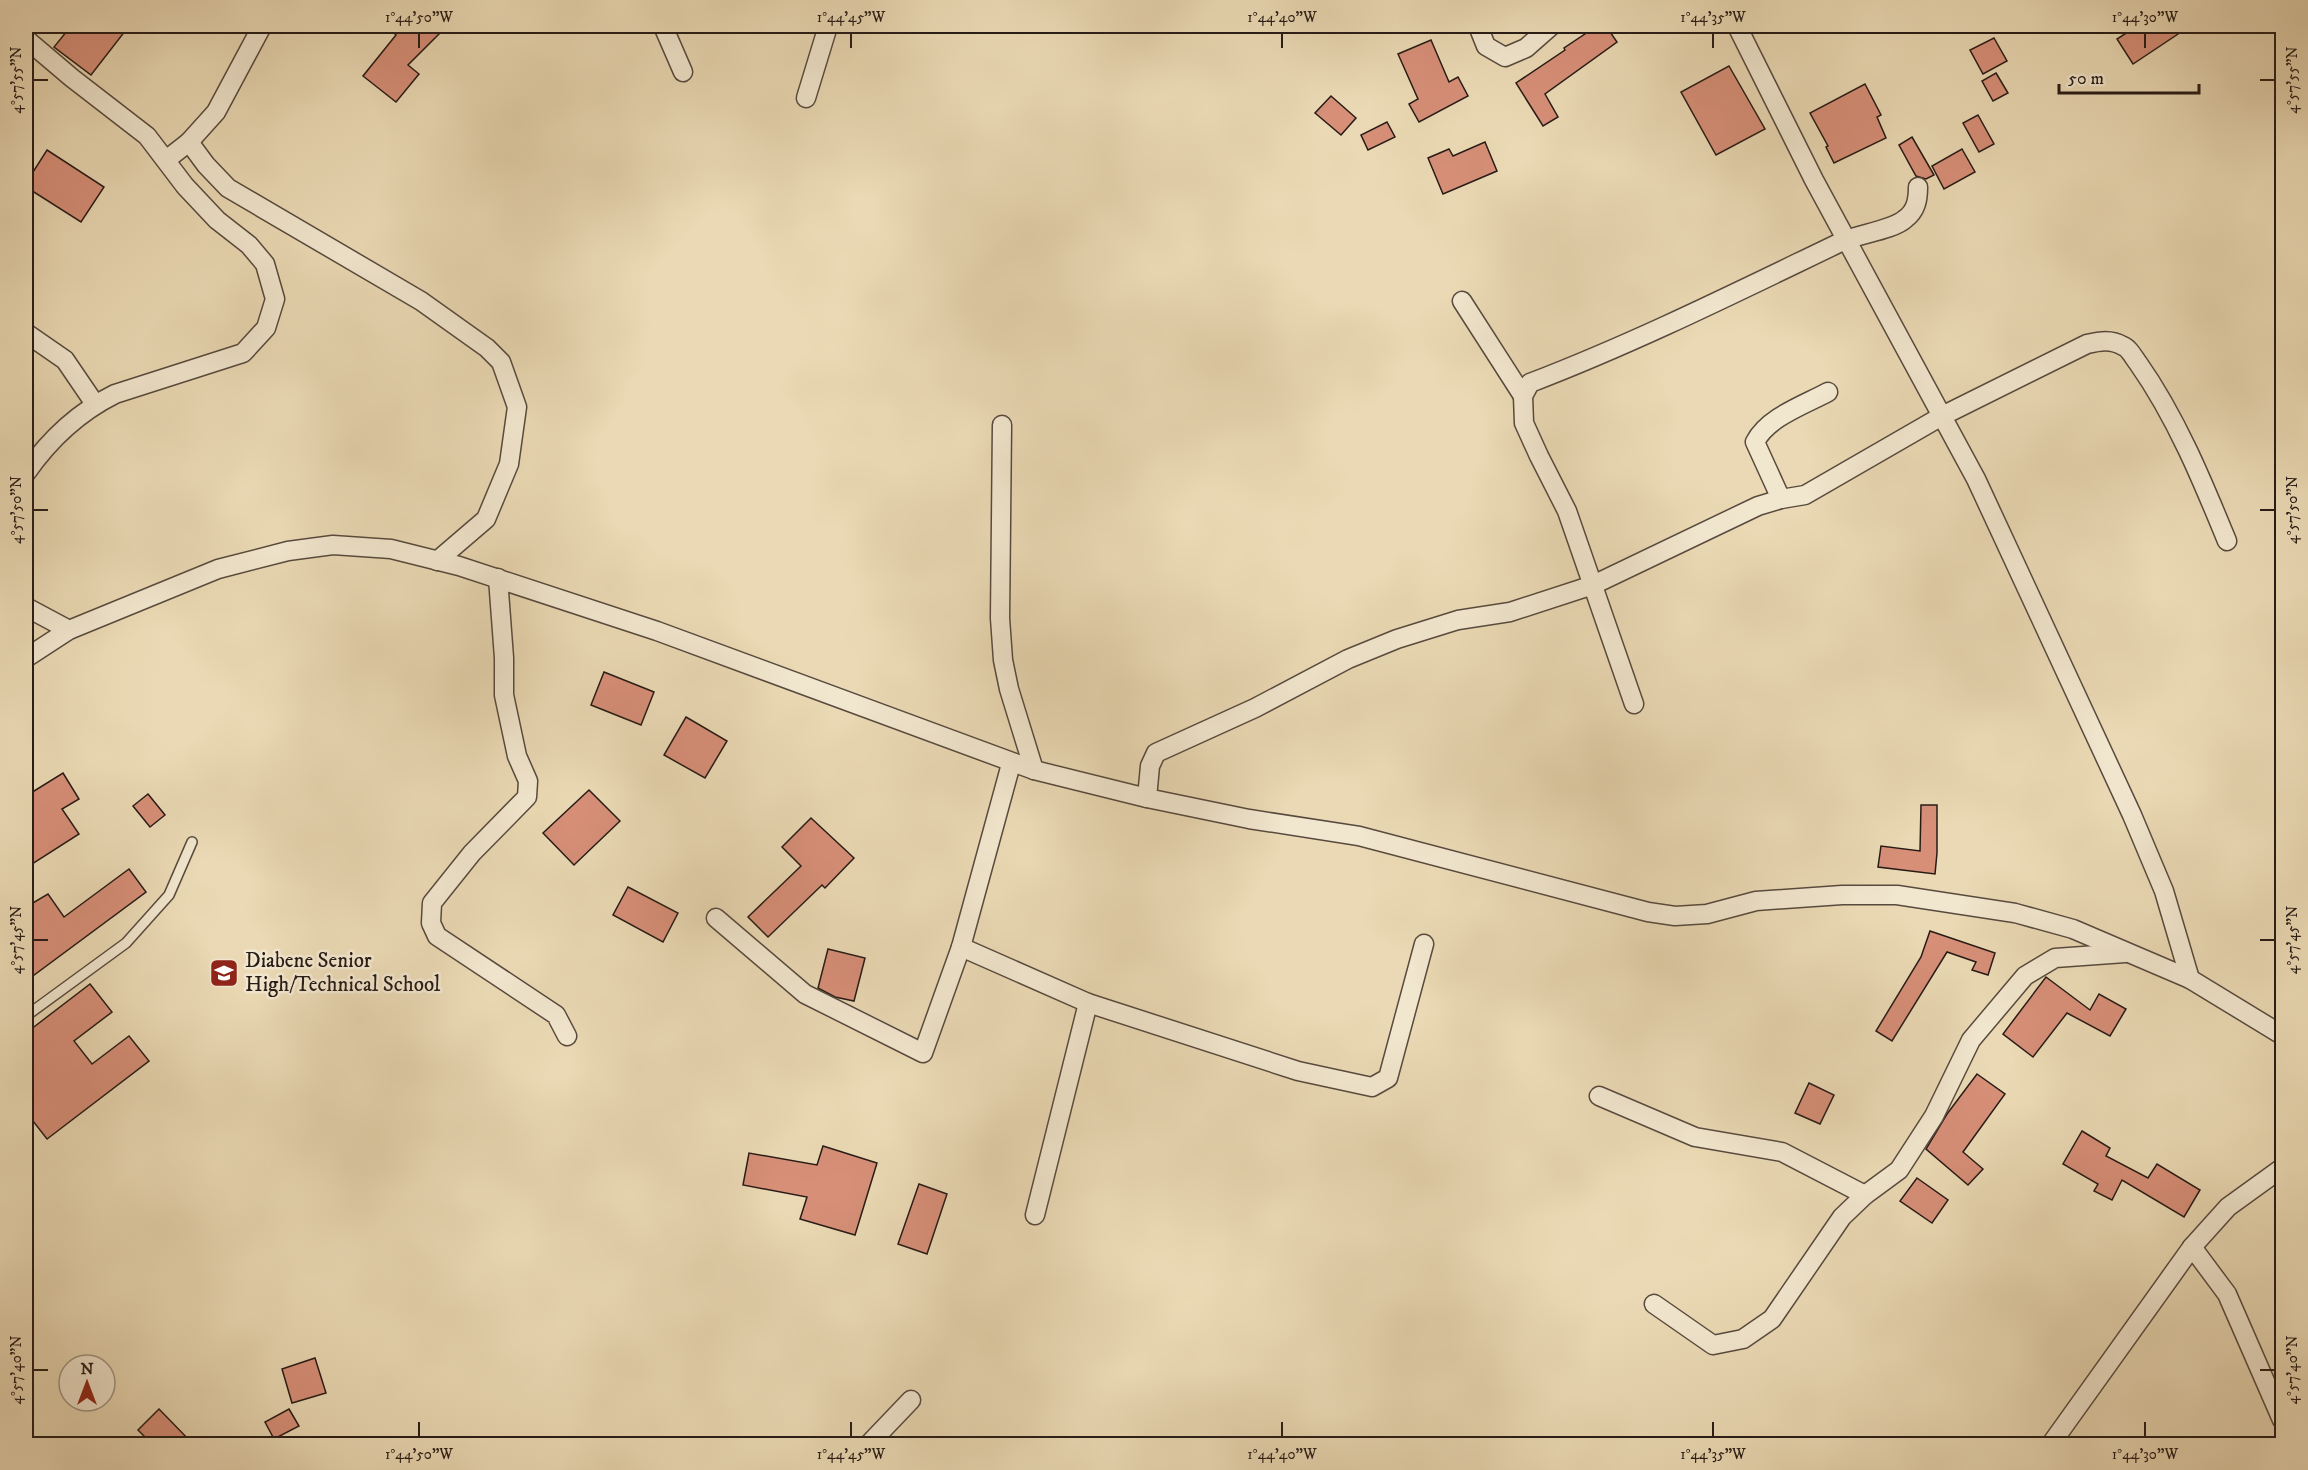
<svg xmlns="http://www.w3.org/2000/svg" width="2308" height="1470" viewBox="0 0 2308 1470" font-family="'IM FELL DW Pica',serif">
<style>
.building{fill:#d78f78;stroke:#271b16;stroke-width:1.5}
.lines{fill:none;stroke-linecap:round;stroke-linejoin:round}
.lane-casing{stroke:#584a3e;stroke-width:12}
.street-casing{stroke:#584a3e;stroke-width:21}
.lane{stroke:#f1e6ce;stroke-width:9}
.street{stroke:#f1e6ce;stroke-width:18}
.ticks{fill:none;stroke:#271b16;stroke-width:2}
.labels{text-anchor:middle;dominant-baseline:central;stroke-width:5;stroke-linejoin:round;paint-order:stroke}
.poi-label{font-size:21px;fill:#271b16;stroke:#f1e6ce;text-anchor:start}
.neatline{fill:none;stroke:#271b16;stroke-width:2}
.ticks-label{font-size:15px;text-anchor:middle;fill:#271b16}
</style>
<rect width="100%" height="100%" fill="#ead9b4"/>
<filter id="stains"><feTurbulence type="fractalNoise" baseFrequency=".00333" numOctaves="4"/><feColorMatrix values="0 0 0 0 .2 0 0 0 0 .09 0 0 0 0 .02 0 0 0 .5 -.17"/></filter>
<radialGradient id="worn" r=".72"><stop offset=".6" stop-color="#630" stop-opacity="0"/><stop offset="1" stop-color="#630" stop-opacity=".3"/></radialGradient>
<g class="building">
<path d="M71,26h58l-38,49 -37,-28z"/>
<path d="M387,26h60l-39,39 11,9 -23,28 -33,-26 33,-41z"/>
<path d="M1597,26h9l11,16 -72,52 13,23 -15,9 -27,-43 49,-33 -1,-2z"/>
<path d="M2137,26h53l-57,38 -16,-25z"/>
<path d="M1994,38l13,23 -24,13 -13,-24z"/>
<path d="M1431,40l18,42 9,-5 10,19 -49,26 -10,-18 9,-5 -20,-45z"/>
<path d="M1729,66l36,63 -49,26 -35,-63z"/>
<path d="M1996,73l12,20 -15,8 -11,-20z"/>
<path d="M1865,84l16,31 -4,2 9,21 -52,25 -8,-16 2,-1 -18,-33z"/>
<path d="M1331,96l25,22 -15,17 -26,-22z"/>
<path d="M1978,115l16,29 -15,8 -16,-29z"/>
<path d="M1387,122l8,15 -27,13 -7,-15z"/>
<path d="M1912,137l22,38 -8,4 -10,-3 -17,-31z"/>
<path d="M1485,142l12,29 -54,23 -15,-36 21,-9 4,7z"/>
<path d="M1962,149l13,23 -31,17 -12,-23z"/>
<path d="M47,150l57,37 -23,35 -55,-35v-4z"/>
<path d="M604,672l50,20 -13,33 -50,-20z"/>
<path d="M686,717l41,24 -22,37 -41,-23z"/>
<path d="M63,773l16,26 -17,10 17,25 -53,34v-72z"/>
<path d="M589,790l31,31 -46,44 -31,-32z"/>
<path d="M148,794l17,21 -15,12 -17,-21z"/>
<path d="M1921,805h16v48l-2,21 -57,-7 3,-21 39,5z"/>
<path d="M811,818l43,40 -29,30 -3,-3 -54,52 -20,-20 53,-51 -19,-19z"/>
<path d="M129,869l17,23 -120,89v-74l22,-13 16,23z"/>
<path d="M628,887l50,26 -15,29 -50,-27z"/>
<path d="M1930,931l65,22 -7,22 -16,-5 4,-8 -29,-10 -55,89 -16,-10 45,-74z"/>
<path d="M828,949l37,9 -11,43 -19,-4 -17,-9z"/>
<path d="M2046,977l44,33 9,-16 27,15 -16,27 -43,-23 -34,44 -30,-23z"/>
<path d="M90,984l22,28 -38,29 18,23 37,-28 20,25 -102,78 -21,-27v-79z"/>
<path d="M1977,1074l28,20 -42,58 20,17 -15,16 -42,-36 21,-35z"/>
<path d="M1809,1083l25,12 -14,29 -25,-11z"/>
<path d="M2082,1131l28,17 -4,8 42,22 9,-14 43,26 -16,27 -62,-37 -10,20 -18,-9 4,-7 -35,-20z"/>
<path d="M823,1146l54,17 -22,72 -55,-16 7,-22 -64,-12 6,-32 68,12z"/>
<path d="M1917,1178l31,22 -16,23 -32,-22z"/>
<path d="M919,1184l28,10 -20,60 -29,-10z"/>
<path d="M315,1358l11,35 -34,10 -10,-34z"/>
<path d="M159,1409l34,35h-41l-14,-14z"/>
<path d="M289,1409l10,17 -25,13 -9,-17z"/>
</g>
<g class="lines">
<g class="lane-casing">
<path id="lane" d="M26,1016l100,-73 43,-48 23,-53"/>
</g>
<g class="street-casing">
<g id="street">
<path d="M663,26l20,46"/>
<path d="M1478,26l8,20 19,11 21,-9 25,-22"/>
<path d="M1737,26l77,154 162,299 156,336 32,76 26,88"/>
<path d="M26,39l46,39 75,58 38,50 32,34 32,25 16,19 10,35 -9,29 -23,25 -128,41c-36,18 -66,46 -89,79"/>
<path d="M806,98l22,-72"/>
<path d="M189,142l17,23 22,23 193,113 66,47 14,14 16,45 -8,57 -23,55 -49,42"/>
<path d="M166,160l23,-18 27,-30 46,-86"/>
<path d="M1462,301l61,95"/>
<path d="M26,333l39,27 30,44"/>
<path d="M1002,425l-2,193 3,42 6,29 25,81"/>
<path d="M1781,499l-26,-57c13,-25 49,-37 73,-50"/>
<path d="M498,578l6,80v37l13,61 11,25 -1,16 -55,56 -40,50 -1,20 6,13 119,79 11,21"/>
<path d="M26,607l43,23"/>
<path d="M26,658l43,-28 149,-61 70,-18 45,-6 58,4 68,17 198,65 377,139 113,28 102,21 110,17 289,76 27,4 32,-2 49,-13 86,-6h55l118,18 58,16 117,50 92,56"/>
<path d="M1634,704l-67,-193 -28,-55 -15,-33 -1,-27 7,-13c107,-41 209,-92 311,-141 17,-8 52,-12 64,-23 11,-8 13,-19 13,-32"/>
<path d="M1147,798l3,-32 6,-13 99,-45 93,-49 49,-20 61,-19 52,-8 83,-27 165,-79 23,-7 24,-4 137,-79 145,-72c13,-3 24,-5 36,2 6,2 11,12 15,17 38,54 64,117 89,178"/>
<path d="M716,918l89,76 118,59 38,-106 50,-183"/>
<path d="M961,947l127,56 210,68 74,16 16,-9 36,-134"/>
<path d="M1599,1096l96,41 87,15 83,43"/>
<path d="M1035,1215l53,-212"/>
<path d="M2192,1247l35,47 55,126"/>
<path d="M1654,1304l59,41 30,-6 29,-20 70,-102 23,-22 34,-25 35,-54 37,-76 54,-64 30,-18 70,-5"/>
<path d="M869,1444l42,-44"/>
<path d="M2051,1444l141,-197 36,-40 54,-39"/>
</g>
</g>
<use href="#lane" class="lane"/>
<use href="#street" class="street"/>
</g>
<path class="ticks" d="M419,33v15M851,33v15M1282,33v15M1713,33v15M2145,33v15M33,80h15M2260,80h15M33,510h15M2260,510h15M33,940h15M2260,940h15M33,1370h15M2260,1370h15M419,1422v15M851,1422v15M1282,1422v15M1713,1422v15M2145,1422v15"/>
<defs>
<g id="school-square" transform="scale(1.5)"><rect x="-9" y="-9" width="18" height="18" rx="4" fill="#8f2418" stroke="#f1e6ce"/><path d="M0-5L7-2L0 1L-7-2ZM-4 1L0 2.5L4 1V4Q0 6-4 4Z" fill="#fff"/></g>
</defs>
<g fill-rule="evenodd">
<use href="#school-square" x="224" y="973"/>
</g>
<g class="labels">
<g class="poi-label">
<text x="245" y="961">Diabene Senior<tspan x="245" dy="24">High/Technical School</tspan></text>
</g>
</g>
<rect width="2308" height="1470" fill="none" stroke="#ead9b4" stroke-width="66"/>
<g transform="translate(87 1383)"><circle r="28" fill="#f1e6ce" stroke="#a09584" stroke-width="1.5"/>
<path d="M0-4.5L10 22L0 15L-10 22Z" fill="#8f2418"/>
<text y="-9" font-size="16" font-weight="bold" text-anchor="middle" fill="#271b16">N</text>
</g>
<path d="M2059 84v9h140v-9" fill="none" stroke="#271b16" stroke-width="3"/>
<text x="2068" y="84" font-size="18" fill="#271b16" stroke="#f1e6ce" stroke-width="4.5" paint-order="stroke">50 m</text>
<rect x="33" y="33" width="2242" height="1404" class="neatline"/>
<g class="ticks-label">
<text x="419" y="22">1°44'50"W</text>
<text x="851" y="22">1°44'45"W</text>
<text x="1282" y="22">1°44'40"W</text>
<text x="1713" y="22">1°44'35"W</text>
<text x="2145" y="22">1°44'30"W</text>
<text transform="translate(16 80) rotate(-90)" y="5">4°57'55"N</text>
<text transform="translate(2292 80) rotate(-90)" y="5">4°57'55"N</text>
<text transform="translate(16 510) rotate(-90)" y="5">4°57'50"N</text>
<text transform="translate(2292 510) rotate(-90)" y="5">4°57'50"N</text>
<text transform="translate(16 940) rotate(-90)" y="5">4°57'45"N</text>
<text transform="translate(2292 940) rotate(-90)" y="5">4°57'45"N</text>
<text transform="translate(16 1370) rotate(-90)" y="5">4°57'40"N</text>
<text transform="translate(2292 1370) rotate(-90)" y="5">4°57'40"N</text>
<text x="419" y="1459">1°44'50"W</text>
<text x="851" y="1459">1°44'45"W</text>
<text x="1282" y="1459">1°44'40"W</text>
<text x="1713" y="1459">1°44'35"W</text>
<text x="2145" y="1459">1°44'30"W</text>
</g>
<rect width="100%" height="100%" filter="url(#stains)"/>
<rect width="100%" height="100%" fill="url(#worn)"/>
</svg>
